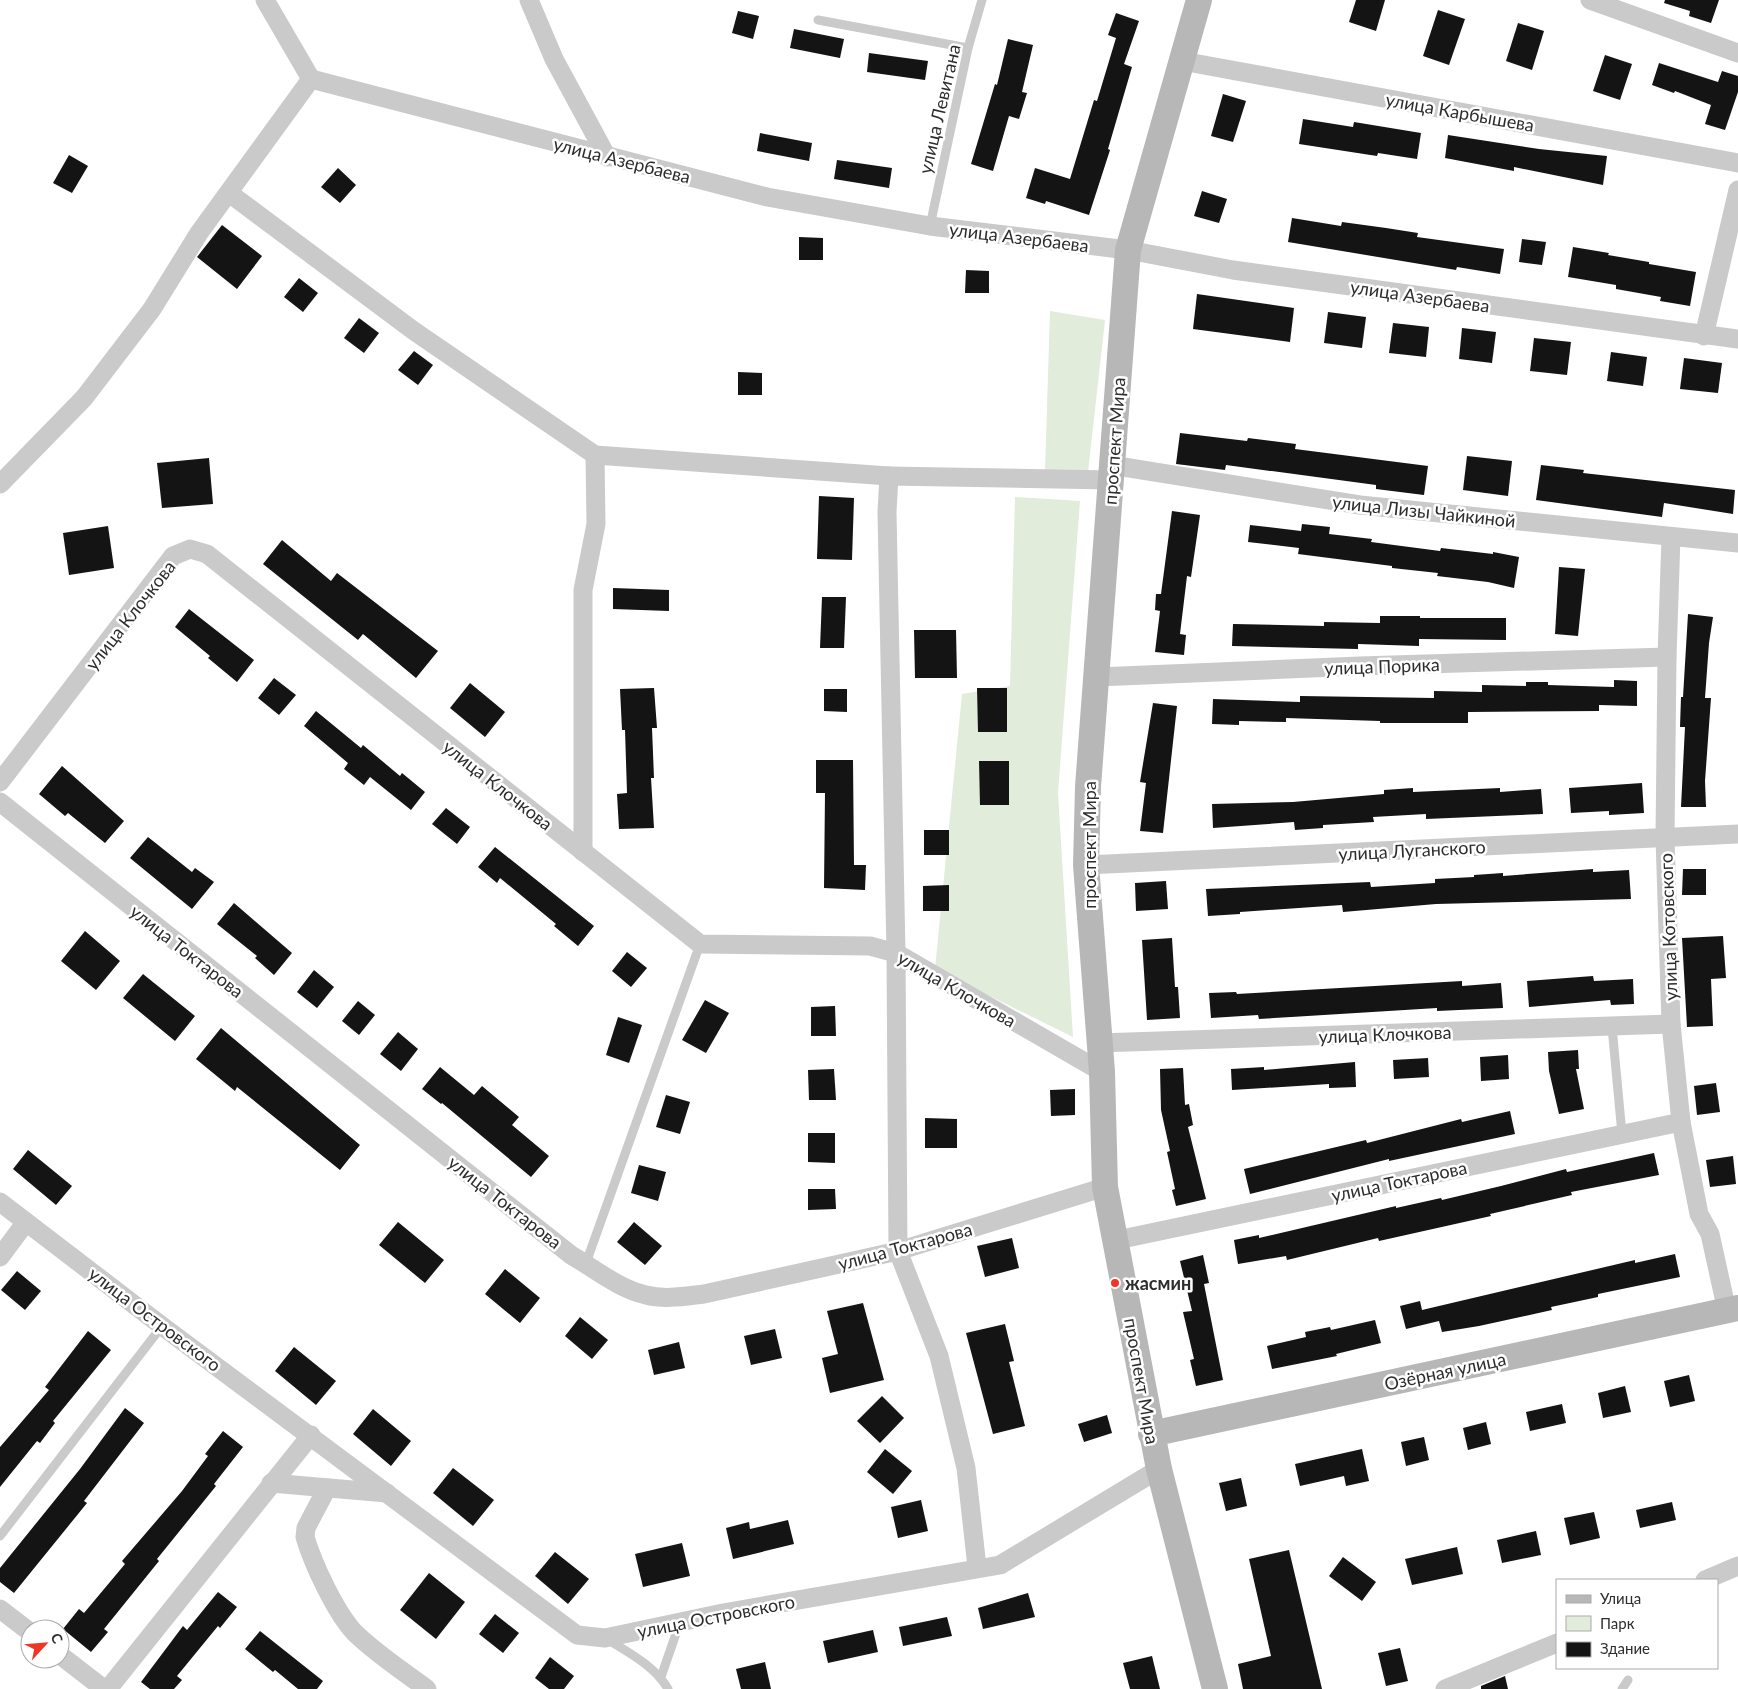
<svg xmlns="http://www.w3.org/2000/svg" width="1738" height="1689" viewBox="0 0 1738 1689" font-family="Lato,sans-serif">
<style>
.green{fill:#e1ecda}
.building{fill:#141414}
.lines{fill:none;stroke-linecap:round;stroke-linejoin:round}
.lane{stroke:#cacaca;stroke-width:9}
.street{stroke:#cacaca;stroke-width:19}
.secondary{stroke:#b7b7b7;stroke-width:26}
.poi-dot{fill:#ee3526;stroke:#fff;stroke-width:2}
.labels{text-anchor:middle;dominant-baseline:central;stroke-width:5;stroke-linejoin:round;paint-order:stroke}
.street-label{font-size:18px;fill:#2d2d2d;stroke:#fff}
.poi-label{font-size:18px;font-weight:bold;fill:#2d2d2d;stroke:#fff;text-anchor:start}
</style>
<rect width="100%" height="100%" fill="#fff"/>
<g class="green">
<path d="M1050,311l55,9 -17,152h-43z"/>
<path d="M1015,497l65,4 -22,292 15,244 -138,-68 27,-275 48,-8z"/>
</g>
<g class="building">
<path d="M1356,0h29l-9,31 -27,-9z"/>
<path d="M1665,0h54l-8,23 -22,-7 1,-5 -26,-8z"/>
<path d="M1438,10l27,9 -16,46 -26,-9z"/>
<path d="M738,11l21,5 -6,23 -21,-6z"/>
<path d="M1116,13l23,8 -15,43 8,3 -24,82 2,1 -21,65 -43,-14 -1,3 -19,-6 9,-30 35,11 24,-79 3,1 19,-63 -8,-3z"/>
<path d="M1518,23l26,8 -12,39 -26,-9z"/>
<path d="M794,29l50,10 -4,19 -50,-10z"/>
<path d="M1008,39l25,6 -11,47 5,1 -8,26 -10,-3 -16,55 -22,-7 24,-80 2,1z"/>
<path d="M869,53l59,8 -3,19 -58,-8z"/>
<path d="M1605,55l27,9 -12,36 -27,-9z"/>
<path d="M1659,63l59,19 4,-11 16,5v16l-13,38 -20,-6 6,-19 -36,-14 -1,2 -22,-8z"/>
<path d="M1223,94l23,7 -13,41 -22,-6z"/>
<path d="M1303,119l50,8 1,-5 67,11 -4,26 -39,-6 -1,3 -78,-12z"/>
<path d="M760,133l52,10 -3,18 -52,-10z"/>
<path d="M1448,135l91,14 68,7 -4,29 -89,-18v4l-69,-13z"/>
<path d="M69,155l19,11 -16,27 -19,-10z"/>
<path d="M837,160l55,8 -3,20 -55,-9z"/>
<path d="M338,168l18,17 -16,18 -19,-16z"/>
<path d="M1202,191l25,8 -8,24 -25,-7z"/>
<path d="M1292,218l49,8 1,-4 44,6 32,5 -1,4 87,12 -4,25 -43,-7 -1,3 -168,-28z"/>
<path d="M222,225l40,31 -25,33 -40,-32z"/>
<path d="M799,237l24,1v22h-24z"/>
<path d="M1522,239l24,3 -4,23 -23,-3z"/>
<path d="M1573,247l36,6 -1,2 41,7v2l47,8 -6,34 -30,-5 1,-4 -45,-8v-4l-48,-8z"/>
<path d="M966,270l23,1v22h-24z"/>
<path d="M299,278l19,15 -15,19 -19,-15z"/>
<path d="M1197,294l97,14 -4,34 -97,-13z"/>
<path d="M1328,312l38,5 -4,31 -38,-5z"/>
<path d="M359,318l20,15 -15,20 -20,-15z"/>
<path d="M1393,323l36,4 -3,30 -37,-4z"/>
<path d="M1462,328l34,4 -4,31 -33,-4z"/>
<path d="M1534,338l37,4 -4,33 -37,-4z"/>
<path d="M414,351l19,14 -15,20 -20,-15z"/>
<path d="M1611,352l36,5 -4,29 -36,-5z"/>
<path d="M1684,358l38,5 -4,30 -38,-4z"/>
<path d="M738,372l24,1v22h-24z"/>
<path d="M1180,433l67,8 1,-3 48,6 -1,5 133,17 -4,29 -48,-6v-4l-150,-20 -1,5 -49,-6z"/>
<path d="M1467,456l45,5 -4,35 -45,-6z"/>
<path d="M209,458l4,46 -51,4 -5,-45z"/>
<path d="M1541,465l43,5 -1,3 152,17 -2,24 -69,-11 -2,14 -126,-17z"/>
<path d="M819,496l35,2 -2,62 -35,-1z"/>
<path d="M1172,511l28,4 -9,62 -4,-1 -7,58 6,1 -2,20 -29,-3 5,-41 -5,-1 1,-16h5z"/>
<path d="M1302,524l28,3 -1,7 43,5 -1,3 69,9 1,-3 52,6v-2l26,5 -5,31 -26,-6 -51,-6 1,-3 -46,-5v-2l-94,-12 1,-6 -51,-6 2,-17 51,6z"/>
<path d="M108,526l6,42 -45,7 -6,-42z"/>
<path d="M282,540l49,41 6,-8 101,78 -22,27 -53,-44 -5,6 -95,-76z"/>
<path d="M1559,567l26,2 -7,67 -23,-2z"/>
<path d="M613,588l56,2v21l-56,-2z"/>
<path d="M822,597h24l-2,51h-24z"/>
<path d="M189,609l65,51 -17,22 -29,-24 2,-2 -35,-29z"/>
<path d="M1688,614l25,3 -4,26 -4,55h6l-6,83 1,26h-25l4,-80h-5l1,-30h2z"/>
<path d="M1380,616h40v2h86v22l-87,-1v7l-61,-2v5l-126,-3 1,-22 91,2v-4l56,1z"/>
<path d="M914,630h42l1,48h-42z"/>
<path d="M274,678l22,17 -17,20 -21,-17z"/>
<path d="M1614,680l23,1v25l-38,-1v6l-131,1v11h-88v-2l-94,-3v4l-47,-1v4l-27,-1 1,-25 87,3v-6l134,2v-7l48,1v-7l44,1v-4h22v3l66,2z"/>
<path d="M470,683l35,29 -20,25 -35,-29z"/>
<path d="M654,688l3,40h-5l2,50h-3l3,50 -35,1 -2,-35 10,-1 -2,-63h-3l-2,-41z"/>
<path d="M977,688h30v44h-29z"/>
<path d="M824,689h23v23l-23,-1z"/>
<path d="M1153,703l24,3 -14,127 -23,-2 6,-48 -6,-1z"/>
<path d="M316,711l45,37 2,-3 37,31 2,-3 23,19 -14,18 -41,-33 -6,8 -20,-16 4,-6 -44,-37z"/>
<path d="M816,760h37l1,105h12l-1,25 -41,-2 1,-95h-9z"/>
<path d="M979,761h30v44h-29z"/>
<path d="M62,766l62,55 -19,22 -37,-30 -3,3 -26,-22z"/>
<path d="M1642,783l2,30 -35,2v-4l-38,2 -2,-25z"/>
<path d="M1413,788v4l87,-4v4l41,-3 2,25 -117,5v-5l-53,3 1,5 -51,3v3l-28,2 -1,-8 -81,6 -1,-24 81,-2 91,-8v-4z"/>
<path d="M446,808l24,19 -13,17 -25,-20z"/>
<rect x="924" y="830" width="25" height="25"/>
<path d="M148,837l44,35 3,-4 19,14 -22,27 -62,-51z"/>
<path d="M495,847l99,79 -16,20 -24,-20 2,-2 -56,-46 -3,5 -19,-16z"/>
<path d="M1593,869v3l36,-2 2,29 -195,5 -93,8 -1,-7 -102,7v2l-32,2 -2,-27 164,-7 1,5 64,-4v-4l39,-2v-2l29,-2v3z"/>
<path d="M1683,869h23v26h-24z"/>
<path d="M1166,881l2,28 -32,2 -1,-28z"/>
<path d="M949,885v26h-26v-25z"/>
<path d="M234,903l58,50 -18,22 -19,-17 2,-2 -40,-32z"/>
<path d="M85,931l35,30 -24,29 -35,-29z"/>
<path d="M1723,936l3,42 -15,1 2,47 -26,1 -5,-89z"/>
<path d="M1172,938l3,49h3l2,31 -33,2 -5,-80z"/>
<path d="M627,952l20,16 -16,19 -19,-16z"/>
<path d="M314,970l20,17 -17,21 -20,-16z"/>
<path d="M143,974l52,42 -20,25 -52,-43z"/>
<path d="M1593,976l1,5 39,-2 1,25 -23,1 -1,-5 -81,7 -2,-26z"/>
<path d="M1462,981v5l39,-3 2,25 -66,3v-3l-178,11 -1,-4 -47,3 -2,-25 27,-1 1,2z"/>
<path d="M705,1000l24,13 -23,40 -24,-13z"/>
<path d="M358,1001l17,14 -16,20 -17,-14z"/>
<path d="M835,1006l1,30h-25v-29z"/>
<path d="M618,1017l24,8 -13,38 -23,-8z"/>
<path d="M221,1028l139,117 -20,25 -103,-83 -2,4 -39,-32z"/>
<path d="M398,1032l20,17 -17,22 -21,-17z"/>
<path d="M1578,1050l1,19h-3l8,40 -25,5 -10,-43 -1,-19z"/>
<path d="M1508,1055l1,24 -28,2 -1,-24z"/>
<path d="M1428,1058l1,19 -35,2 -1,-19z"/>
<path d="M1355,1062l1,25 -27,1v-4l-97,6 -1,-21 33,-2v3z"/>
<path d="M440,1067l34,28 8,-9 37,31 -7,8 37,31 -18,21 -89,-74 -1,1 -19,-15z"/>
<path d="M1183,1068l2,37 4,-1 4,21 -5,2 18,72 -30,7 -4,-16 3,-1 -8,-37 3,-1 -9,-41 -1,-41z"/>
<path d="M834,1069l2,31h-27l-1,-30z"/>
<path d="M1716,1083l4,29 -23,3 -3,-29z"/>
<path d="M1075,1089v26l-24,1 -1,-26z"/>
<path d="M666,1095l24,7 -10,32 -24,-7z"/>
<path d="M1510,1111l5,23 -126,27v-2l-139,35 -6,-25 122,-29 1,3 94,-24 1,3z"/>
<path d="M925,1118l32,1v29h-32z"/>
<path d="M808,1133h27v30l-27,-1z"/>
<path d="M28,1150l44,36 -16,19 -43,-36z"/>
<path d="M1654,1153l5,22 -88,17 1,3 -82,19 1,2 -112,25 -1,-3 -91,22 -1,-4 -48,8 -4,-24 25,-5v3l137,-32v2l45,-10 1,2 59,-14 65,-17 1,3z"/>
<path d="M1733,1156l3,28 -26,3 -4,-27z"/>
<path d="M639,1165l27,7 -8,29 -27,-8z"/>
<path d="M808,1189h27l1,20 -28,1z"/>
<path d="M398,1222l46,38 -19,23 -46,-38z"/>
<path d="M634,1222l28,24 -17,19 -28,-23z"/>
<path d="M1012,1238l7,30 -34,9 -8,-31z"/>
<path d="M1675,1254l5,23 -82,17v3l-47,10 1,3 -73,16 -37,6 -3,-11 -33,8 -6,-23 20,-5 2,9 213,-50v3z"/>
<path d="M1203,1255l6,28 -5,1 19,96 -27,6 -6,-26 4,-1 -11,-47 9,-1 -12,-50z"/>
<path d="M505,1269l35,29 -20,25 -35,-29z"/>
<path d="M17,1271l24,20 -16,19 -24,-20z"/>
<path d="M863,1303l21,77 -54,13 -8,-35 16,-4 -11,-43z"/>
<path d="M580,1317l28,23 -16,19 -27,-23z"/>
<path d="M1375,1320l6,23 -45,11 1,2 -65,13 -5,-23 39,-9 -1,-5 25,-5 1,3z"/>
<path d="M1005,1324l9,37 -5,1 16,64 -32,8 -27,-101z"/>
<path d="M775,1329l7,29 -31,7 -7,-29z"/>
<path d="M88,1331l23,19 -58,71 2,2 -15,20 -3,-2 -37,46v-40l49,-57 -4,-3z"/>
<path d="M679,1342l6,26 -31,7 -6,-25z"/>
<path d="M294,1347l42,34 -20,24 -41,-34z"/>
<path d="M1689,1375l6,26 -25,6 -6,-26z"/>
<path d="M1625,1386l6,26 -28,6 -5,-25z"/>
<path d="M882,1396l22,22 -24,25 -23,-22z"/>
<path d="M1562,1404l4,19 -36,8 -4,-19z"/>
<path d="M125,1408l19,15 -60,78 3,2 -73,90 -14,-11v-14l80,-99z"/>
<path d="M373,1409l38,32 -20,25 -38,-32z"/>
<path d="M1107,1415l5,18 -28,9 -6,-18z"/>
<path d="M1486,1422l5,22 -23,6 -5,-22z"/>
<path d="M223,1431l20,16 -29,37 2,2 -59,73 2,2 -55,68 4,3 -17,20 -28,-23 16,-20 5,4 41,-49 -3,-3 60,-70 26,-35 -3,-2z"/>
<path d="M1424,1437l5,23 -23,6 -5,-24z"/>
<path d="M885,1449l27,22 -19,23 -26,-22z"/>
<path d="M1362,1449l7,32 -23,5 -2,-10 -44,10 -5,-22z"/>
<path d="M453,1468l41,32 -21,26 -40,-33z"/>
<path d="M1241,1478l6,28 -21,5 -7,-28z"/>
<path d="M921,1500l7,31 -30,7 -7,-31z"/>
<path d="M1672,1502l4,18 -36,8 -4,-18z"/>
<path d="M1594,1512l6,26 -30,7 -6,-27z"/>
<path d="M788,1520l6,24 -61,15 -7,-31 23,-6 1,7z"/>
<path d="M1536,1531l5,24 -39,8 -5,-23z"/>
<path d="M682,1543l8,33 -47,11 -8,-33z"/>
<path d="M1457,1547l6,27 -51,11 -7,-26z"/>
<path d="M1289,1550l33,139h-79l-5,-25 33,-8 -22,-97z"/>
<path d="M555,1552l34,27 -21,25 -33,-28z"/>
<path d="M1343,1557l33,25 -14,19 -33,-25z"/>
<path d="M429,1573l36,29 -29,37 -36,-29z"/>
<path d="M218,1592l19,15 -17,21 -2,-2 -41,50 5,4 -8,9h-24l-9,-7 42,-56 4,4z"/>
<path d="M1028,1593l7,24 -52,12 -5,-21z"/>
<path d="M495,1614l24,19 -16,20 -24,-19z"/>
<path d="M947,1617l5,19 -49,10 -4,-19z"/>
<path d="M873,1630l5,22 -50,11 -5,-22z"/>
<path d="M260,1631l63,50 -6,8h-19l-23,-19 -2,2 -28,-23z"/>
<path d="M1400,1648l8,33 -22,5 -8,-33z"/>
<path d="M1152,1656l8,33h-30l-7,-26z"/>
<path d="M550,1657l24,19 -10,13h-15l-14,-11z"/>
<path d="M765,1662l6,27h-30l-5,-20z"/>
<path d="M1505,1676l3,13h-27v-3z"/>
</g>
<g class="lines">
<g class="lane">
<path d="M818,20l150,28"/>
<path d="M930,226l38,-178 14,-48"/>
<path d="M1612,1027l10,107"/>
<path d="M586,1263l114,-319"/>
<path d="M0,1536l162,-210"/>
<path d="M607,1639c22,14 48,27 61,50"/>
<path d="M661,1677l19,-55"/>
<path d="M1622,1689l6,-9"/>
</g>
<g class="street">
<path d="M265,0l46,79"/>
<path d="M529,0l25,59 53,98"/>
<path d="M1590,0l148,53"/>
<path d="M1182,61l556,102"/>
<path d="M311,79l456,118 163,29 198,24 105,20 505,69"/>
<path d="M229,193l185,138 181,124 294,21"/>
<path d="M1704,336l34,-146"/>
<path d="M1111,465l249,40 378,38"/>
<path d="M0,484l84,-86 68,-89 47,-76 112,-154"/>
<path d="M1671,537l-4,120 -2,181 6,186 10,98 18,92 11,20 17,77"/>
<path d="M1097,677l262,-11 308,-9"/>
<path d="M0,782l173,-226 17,-7 17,5 493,390 170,2 26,7 206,119"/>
<path d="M0,802l571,453c24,14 48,34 75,40 19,5 40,1 58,-1l194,-43 207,-64"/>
<path d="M583,852v-262l13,-66 -1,-69"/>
<path d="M1086,865l652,-31"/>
<path d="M1098,1043l573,-19"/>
<path d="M0,1202l162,124 415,309 28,3 118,-25 277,-48 159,-96"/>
<path d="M1117,1240l564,-118"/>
<path d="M0,1257l26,-35"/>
<path d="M271,1483l116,10"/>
<path d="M327,1488l-21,40 -1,9c8,27 30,74 49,95 21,21 49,39 73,57"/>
<path d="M977,1567l-11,-99 -27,-112 -41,-105 -2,-298 -9,-441 2,-36 221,4"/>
<path d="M1705,1580l33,-14"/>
<path d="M0,1609l30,23"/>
<path d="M60,1655l44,34"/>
<path d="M108,1689l203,-254"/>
<path d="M1445,1689l112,-46"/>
</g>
<g class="secondary">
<path d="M1199,0l-71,250 -40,537 -2,78 16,207 3,115 54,282 56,220"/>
<path d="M1151,1434l587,-126"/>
</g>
</g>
<circle class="poi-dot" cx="1115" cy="1283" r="5"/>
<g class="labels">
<g class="street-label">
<text transform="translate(939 109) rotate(-77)">улица Левитана</text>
<text transform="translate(1460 112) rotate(10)">улица Карбышева</text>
<text transform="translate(622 160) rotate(14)">улица Азербаева</text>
<text transform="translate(1019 237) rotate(7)">улица Азербаева</text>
<text transform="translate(1420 296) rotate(8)">улица Азербаева</text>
<text transform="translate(1114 441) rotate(-86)">проспект Мира</text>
<text transform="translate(1424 511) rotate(6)">улица Лизы Чайкиной</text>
<text transform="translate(130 615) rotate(-52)">улица Клочкова</text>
<text transform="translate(1382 666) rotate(-2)">улица Порика</text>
<text transform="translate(498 785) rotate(38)">улица Клочкова</text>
<text transform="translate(1089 845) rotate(-90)">проспект Мира</text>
<text transform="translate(1412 850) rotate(-3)">улица Луганского</text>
<text transform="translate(1668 927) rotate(-92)">улица Котовского</text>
<text transform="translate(187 951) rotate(38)">улица Токтарова</text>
<text transform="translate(957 989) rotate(30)">улица Клочкова</text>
<text transform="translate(1385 1034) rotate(-2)">улица Клочкова</text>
<text transform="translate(1399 1181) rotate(-12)">улица Токтарова</text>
<text transform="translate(505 1202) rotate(38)">улица Токтарова</text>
<text transform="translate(905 1246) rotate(-15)">улица Токтарова</text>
<text transform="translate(155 1319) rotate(37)">улица Островского</text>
<text transform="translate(1445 1371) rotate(-12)">Озёрная улица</text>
<text transform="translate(1142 1381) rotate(80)">проспект Мира</text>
<text transform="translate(716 1616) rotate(-11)">улица Островского</text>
</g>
<g class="poi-label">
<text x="1125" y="1283">жасмин</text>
</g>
</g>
<rect x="1556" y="1579" width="162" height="90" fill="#ffffff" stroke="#ababab"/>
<rect x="1566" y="1595" width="25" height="8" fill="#b7b7b7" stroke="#ababab"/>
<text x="1600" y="1604" font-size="15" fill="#2d2d2d">Улица</text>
<rect x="1566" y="1616" width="25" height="15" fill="#e1ecda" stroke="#ababab"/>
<text x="1600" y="1629" font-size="15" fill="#2d2d2d">Парк</text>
<rect x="1566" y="1642" width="25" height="15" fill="#141414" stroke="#ababab"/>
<text x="1600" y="1654" font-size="15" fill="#2d2d2d">Здание</text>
<g transform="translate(45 1644) rotate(64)"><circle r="24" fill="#ffffff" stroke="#ababab"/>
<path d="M0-4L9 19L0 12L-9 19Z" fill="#ee3526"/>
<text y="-8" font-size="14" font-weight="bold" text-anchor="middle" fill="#2d2d2d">С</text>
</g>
</svg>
